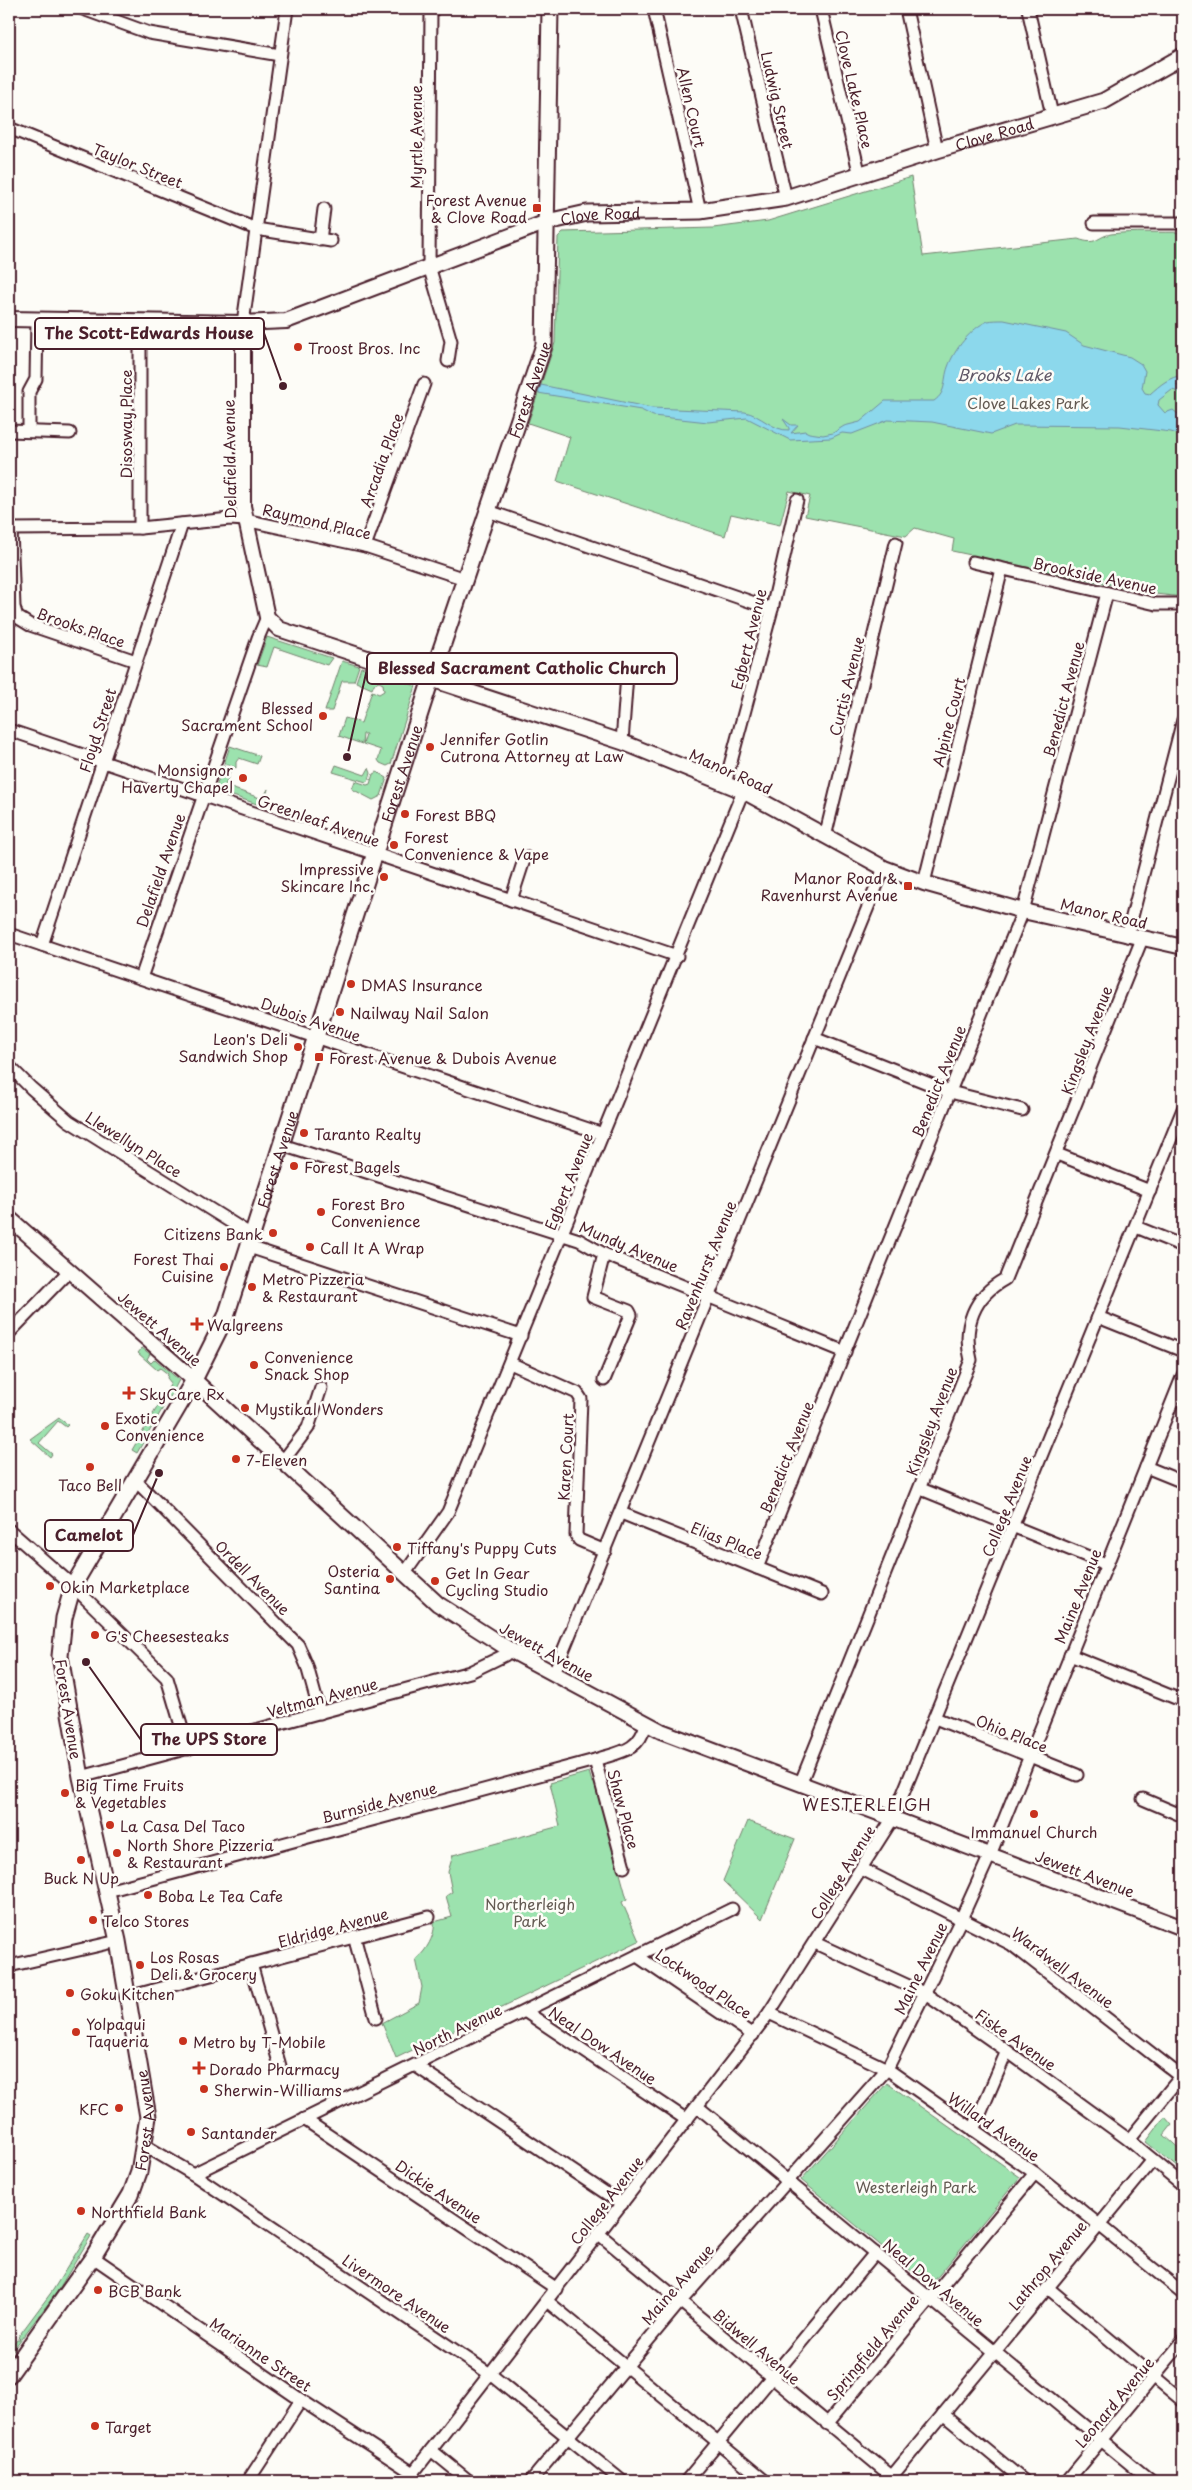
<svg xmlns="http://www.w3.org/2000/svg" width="1192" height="2490" viewBox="0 0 1192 2490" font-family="'Playpen Sans',sans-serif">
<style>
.green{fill:#9ce2ae;stroke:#73806c}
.water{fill:#8cd8ec;stroke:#728e9f}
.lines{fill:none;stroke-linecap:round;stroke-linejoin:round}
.minor-casing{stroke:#4a1f2b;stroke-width:15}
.tertiary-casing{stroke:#4a1f2b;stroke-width:18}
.secondary-casing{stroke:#4a1f2b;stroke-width:19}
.minor{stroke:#fdfcf7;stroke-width:11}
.tertiary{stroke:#fdfcf7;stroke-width:14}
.secondary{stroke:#fdfcf7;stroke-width:15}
.poi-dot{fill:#c8321e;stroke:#fdfcf7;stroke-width:2}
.labels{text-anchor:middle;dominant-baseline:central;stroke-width:5;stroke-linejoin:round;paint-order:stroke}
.street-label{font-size:15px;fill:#4a1f2b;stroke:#fdfcf7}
.poi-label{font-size:15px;fill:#4a1f2b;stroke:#fdfcf7;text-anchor:start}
.park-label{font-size:15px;fill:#635a52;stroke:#fdfcf7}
.water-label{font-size:16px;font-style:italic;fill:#5e5665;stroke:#fdfcf7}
.neighbourhood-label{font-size:16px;letter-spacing:1px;fill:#4a1f2b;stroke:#fdfcf7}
.leader{fill:none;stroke:#4a1f2b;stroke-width:2}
.callout-dot{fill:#4a1f2b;stroke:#fdfcf7;stroke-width:2}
.callout{fill:#fdfcf7;stroke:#4a1f2b;stroke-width:2}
.callout-label{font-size:16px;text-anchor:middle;font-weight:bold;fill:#4a1f2b}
</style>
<rect width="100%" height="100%" fill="#fdfcf7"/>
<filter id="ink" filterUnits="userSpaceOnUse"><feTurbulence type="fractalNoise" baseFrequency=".02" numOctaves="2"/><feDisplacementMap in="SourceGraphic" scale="10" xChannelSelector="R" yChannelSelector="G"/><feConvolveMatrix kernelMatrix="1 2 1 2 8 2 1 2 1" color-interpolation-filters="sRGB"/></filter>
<g filter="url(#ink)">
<g class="green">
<path d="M911,177l12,79 155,-17c19,7 18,-2 33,-5 23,-3 49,-1 72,-2v365l-28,-3 -203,-43 2,-12 -39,-11 -9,8 -101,-20 5,-20 -21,-5 -9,34 -49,-11 -6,22 -168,-55 13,-44 -42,-14 27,-80 3,-106 5,-5 150,-4 55,-7z"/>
<path d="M267,637l65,21 -5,7 -53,-18 -7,20 -10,-2z"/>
<path d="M342,661l17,5 -5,15h-12l-10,30h-7z"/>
<path d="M361,667l55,19 -25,78 -4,2 -7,-3 -2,-3 3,-10 -18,-6 3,-10h-3l-1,10 -23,-8 6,-18 16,5 11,-32 7,3 5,-3 -1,-7 -4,-2 -5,2 -2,5 -16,-7z"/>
<path d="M230,746l30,10 -3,8 -18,-6 -3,4v6l-12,-4z"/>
<path d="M336,765l29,10 4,-7 2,5 -2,7 -3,2 -33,-10z"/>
<path d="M223,766l8,3 -6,17 38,13 5,-10 -5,17 -48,-16z"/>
<path d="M377,772l10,6 -6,18 -8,4 -21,-11 3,-8 12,4 3,-1 3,-10z"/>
<path d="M142,1348l8,6 -3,5 4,4 4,-4 24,21 -10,19 -5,-3 7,-13 -4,-5 1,-4 -8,-6 -3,2 -19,-17z"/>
<path d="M159,1404l5,2 -27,47 -5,-3z"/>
<path d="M59,1418l9,7 -2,2 -8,-6 -19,22 13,11 -2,3 -20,-18z"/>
<path d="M589,1772l3,10h3l32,117 -5,3 17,39 -243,117 -14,-35 37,-20 3,-16 -6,-28c10,-7 20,-25 18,-37l18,-5 -6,-21 6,-4 -4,-20 5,-17 107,-29 -10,-43z"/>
<path d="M748,1821l47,18 -33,80 -39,-38z"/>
<path d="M887,2083l133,94 -90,109 -129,-106z"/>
<path d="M1165,2117l7,8 -8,10 19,17v10l-5,6 -32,-26z"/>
<path d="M88,2234l3,2 -34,56 -48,63v-6l8,-10h3l-2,-2 35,-47z"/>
</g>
<path class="water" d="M1004,320l62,13 18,12 46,12 11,7 4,7 -3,17 3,5 5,1c10,-9 19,-17 33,-19v9l-7,1 7,4v4l-11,-3 -13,10 -1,5 7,8 8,-3 10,8v18l-12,-4 -51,-6 -105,-1 -24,9 -59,-12 -44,-2 -36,14 -10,-1 -11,5 -41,2 -43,-22 -39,4 -55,-6 -12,-6 -103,-17 3,-8 111,23 93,4c16,3 28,19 44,18v-2l-6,-9 8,6h7l-7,8 14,-2 4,2 14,2 10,-2 11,-7 16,-4 25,-21h49c13,-9 9,-20 14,-34 6,-17 23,-39 40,-46 4,-1 11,-1 16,-1z"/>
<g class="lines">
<g class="minor-casing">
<g id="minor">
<path d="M83,9l66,24 131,22"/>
<path d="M431,9l-2,257 22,75 -3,20"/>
<path d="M654,9l46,202"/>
<path d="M741,9l45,189"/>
<path d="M821,9l39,167"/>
<path d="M906,9l31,141"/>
<path d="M1028,9l24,106"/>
<path d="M9,128l247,101 75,12"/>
<path d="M1094,223h89"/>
<path d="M320,240l4,-31"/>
<path d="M140,321v207"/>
<path d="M243,323l44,-314"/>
<path d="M9,431l61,2"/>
<path d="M29,431v-39l7,-13 1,-59"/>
<path d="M488,511l284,98"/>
<path d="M9,529l131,-1 90,-9 15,1 120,26 100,33"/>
<path d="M11,529l3,78 3,10 13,8 106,36"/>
<path d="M365,546l59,-162"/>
<path d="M973,562l183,42h27"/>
<path d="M9,730l668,226"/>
<path d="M622,742l6,-81"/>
<path d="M725,784l47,-175 25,-109"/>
<path d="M825,837l71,-294"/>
<path d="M924,883l78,-314"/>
<path d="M511,900l14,-43"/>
<path d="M9,934l594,200"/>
<path d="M1127,936l56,-216"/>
<path d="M42,945l140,-421"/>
<path d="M141,978l117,-340 9,-21"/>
<path d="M814,1038l136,54 72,18"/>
<path d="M9,1066l22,22 38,33 184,115"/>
<path d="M282,1145l297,95 25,14 241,98"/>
<path d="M1057,1154l93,37"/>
<path d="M1136,1227l47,19"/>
<path d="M249,1247l272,89"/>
<path d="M604,1254l-11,43 36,14 2,4 -27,65"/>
<path d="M1098,1317l85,34"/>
<path d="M9,1333l60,-62"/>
<path d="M510,1363l67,30 4,6 -5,136 3,5 26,11"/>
<path d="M283,1461l25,-33 13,-40"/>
<path d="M1146,1467l37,15"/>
<path d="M136,1481l162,164 9,21 13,47"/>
<path d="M921,1489l185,75"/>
<path d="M621,1513l201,81"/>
<path d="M9,1530l64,56 94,92 21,71"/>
<path d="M757,1568l266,-657 84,-318"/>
<path d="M405,1573l43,-61 295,-721"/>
<path d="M1070,1655l113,46"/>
<path d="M554,1673l330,-805"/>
<path d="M935,1718l142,57"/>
<path d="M595,1760l29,107"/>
<path d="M81,1777l389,-105 35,-17 5,-5"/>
<path d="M801,1782l170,-422c-9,-34 3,-64 34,-81l137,-340"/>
<path d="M1143,1799l40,17"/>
<path d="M862,1869l149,75 172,134"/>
<path d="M107,1891l488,-131c24,-8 44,-8 51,-36"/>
<path d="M354,1936l22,82"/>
<path d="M815,1943l109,50 83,58 122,89 54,45"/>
<path d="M637,1956l116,79"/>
<path d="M251,1964l29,102"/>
<path d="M9,1966l109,-25"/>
<path d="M128,1997l301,-80"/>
<path d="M526,2012l161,108"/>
<path d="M769,2013l118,56 148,104 148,120"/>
<path d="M416,2066l206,138"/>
<path d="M698,2107l453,374"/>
<path d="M304,2119l253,170"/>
<path d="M973,2130l34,-79"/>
<path d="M1129,2140l54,-66"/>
<path d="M144,2145l49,29 297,200 132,107"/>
<path d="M193,2174l539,-265"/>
<path d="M599,2234l297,246"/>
<path d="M93,2257l208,143 112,73"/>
<path d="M1048,2288l135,113"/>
<path d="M547,2301l218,180"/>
<path d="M943,2414l81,67"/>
<path d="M827,2424l208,-251"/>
<path d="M431,2450l38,31"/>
<path d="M248,2481l53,-81"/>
<path d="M407,2481l362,-468 124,-195 290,-709"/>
<path d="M531,2481l149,-179 207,-233 74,-150 29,-64 193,-480"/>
<path d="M686,2481l189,-228"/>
<path d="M888,2481l265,-321"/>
<path d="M1067,2481l116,-140"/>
</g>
</g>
<g class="tertiary-casing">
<g id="tertiary">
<path d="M9,319l234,4 43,-2 261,-99"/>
<path d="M243,323v183l24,111 12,12 343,113 121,49 141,77 40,15 99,28 160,36"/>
<path d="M9,1218l185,162 244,224 72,46 151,81 522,197"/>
</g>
</g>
<g class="secondary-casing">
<g id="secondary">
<path id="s1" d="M547,222l40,-9 113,-2 86,-13 151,-48 167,-49 79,-45"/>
<path id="s2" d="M9,2375l84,-118 38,-63 8,-22 9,-55 -30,-176 -37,-164 -21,-121 4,-38 9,-32 121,-206 32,-64 205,-637 113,-334 6,-336"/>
</g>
</g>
<use href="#minor" class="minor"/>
<use href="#tertiary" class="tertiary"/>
<use href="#secondary" class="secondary"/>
</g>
</g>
<g class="poi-dot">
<rect x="532" y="203" width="10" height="10" rx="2.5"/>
<circle cx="298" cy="347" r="5"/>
<circle cx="323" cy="716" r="5"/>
<circle cx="430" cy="747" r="5"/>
<circle cx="243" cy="778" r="5"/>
<circle cx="405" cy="814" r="5"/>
<circle cx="394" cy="845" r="5"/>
<circle cx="384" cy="877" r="5"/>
<rect x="903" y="881" width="10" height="10" rx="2.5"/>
<circle cx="351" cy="984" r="5"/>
<circle cx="340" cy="1012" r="5"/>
<circle cx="298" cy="1047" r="5"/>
<rect x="314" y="1052" width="10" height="10" rx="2.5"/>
<circle cx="304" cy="1133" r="5"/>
<circle cx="294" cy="1166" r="5"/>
<circle cx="321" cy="1212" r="5"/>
<circle cx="273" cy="1233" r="5"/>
<circle cx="310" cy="1247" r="5"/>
<circle cx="224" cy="1267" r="5"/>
<circle cx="252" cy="1287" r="5"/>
<path d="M194.5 1316.5h5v5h5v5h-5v5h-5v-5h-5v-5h5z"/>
<circle cx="254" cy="1365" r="5"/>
<path d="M126.5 1385.5h5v5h5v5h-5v5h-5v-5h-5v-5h5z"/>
<circle cx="245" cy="1408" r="5"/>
<circle cx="105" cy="1426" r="5"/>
<circle cx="236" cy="1459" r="5"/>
<circle cx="90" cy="1467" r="5"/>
<circle cx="397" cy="1547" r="5"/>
<circle cx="390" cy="1579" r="5"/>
<circle cx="435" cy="1581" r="5"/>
<circle cx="50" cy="1586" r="5"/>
<circle cx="95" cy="1635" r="5"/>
<circle cx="65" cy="1793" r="5"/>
<circle cx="1034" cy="1814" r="5"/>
<circle cx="110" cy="1825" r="5"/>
<circle cx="117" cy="1853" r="5"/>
<circle cx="81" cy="1860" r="5"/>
<circle cx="148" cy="1895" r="5"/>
<circle cx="93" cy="1920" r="5"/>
<circle cx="140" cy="1965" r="5"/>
<circle cx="70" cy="1993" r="5"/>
<circle cx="76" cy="2032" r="5"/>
<circle cx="183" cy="2041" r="5"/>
<path d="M196.5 2060.5h5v5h5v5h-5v5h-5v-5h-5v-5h5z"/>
<circle cx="204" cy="2089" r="5"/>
<circle cx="119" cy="2108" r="5"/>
<circle cx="191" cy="2132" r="5"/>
<circle cx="81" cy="2211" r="5"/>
<circle cx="98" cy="2290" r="5"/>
<circle cx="95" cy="2426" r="5"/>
</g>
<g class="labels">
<g class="street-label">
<text transform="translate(855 89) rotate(77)">Clove Lake Place</text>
<text transform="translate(778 100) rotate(77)">Ludwig Street</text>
<text transform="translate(692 107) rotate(77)">Allen Court</text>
<text stroke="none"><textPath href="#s1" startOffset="459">Clove Road</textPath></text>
<text transform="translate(415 137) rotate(-90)">Myrtle Avenue</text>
<text transform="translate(138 165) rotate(22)">Taylor Street</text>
<text stroke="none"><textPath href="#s1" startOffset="54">Clove Road</textPath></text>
<text stroke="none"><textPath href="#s2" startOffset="2124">Forest Avenue</textPath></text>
<text transform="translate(125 424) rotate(-90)">Disosway Place</text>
<text transform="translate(229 459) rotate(-91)">Delafield Avenue</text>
<text transform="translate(381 460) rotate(-70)">Arcadia Place</text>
<text transform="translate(317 521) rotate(13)">Raymond Place</text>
<text transform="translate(1095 575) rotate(12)">Brookside Avenue</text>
<text transform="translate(81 627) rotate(19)">Brooks Place</text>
<text transform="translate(748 639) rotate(-76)">Egbert Avenue</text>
<text transform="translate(846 686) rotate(-76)">Curtis Avenue</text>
<text transform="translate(1063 699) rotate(-75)">Benedict Avenue</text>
<text transform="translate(948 722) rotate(-76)">Alpine Court</text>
<text transform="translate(97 730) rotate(-72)">Floyd Street</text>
<text transform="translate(731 771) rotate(24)">Manor Road</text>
<text stroke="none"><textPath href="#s2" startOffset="1719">Forest Avenue</textPath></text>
<text transform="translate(319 820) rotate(19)">Greenleaf Avenue</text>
<text transform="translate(160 870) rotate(-71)">Delafield Avenue</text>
<text transform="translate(1104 913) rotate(13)">Manor Road</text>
<text transform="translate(311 1019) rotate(19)">Dubois Avenue</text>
<text transform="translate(1086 1040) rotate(-69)">Kingsley Avenue</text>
<text transform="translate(938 1081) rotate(-68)">Benedict Avenue</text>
<text transform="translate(134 1144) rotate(32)">Llewellyn Place</text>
<text stroke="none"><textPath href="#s2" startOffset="1314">Forest Avenue</textPath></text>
<text transform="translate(568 1181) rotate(-68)">Egbert Avenue</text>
<text transform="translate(629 1246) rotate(23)">Mundy Avenue</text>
<text transform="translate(705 1265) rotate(-68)">Ravenhurst Avenue</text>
<text transform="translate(160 1328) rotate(41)">Jewett Avenue</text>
<text transform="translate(931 1421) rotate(-69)">Kingsley Avenue</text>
<text transform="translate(565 1457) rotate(-87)">Karen Court</text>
<text transform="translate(786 1457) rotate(-68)">Benedict Avenue</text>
<text transform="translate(1006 1506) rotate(-68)">College Avenue</text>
<text transform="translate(727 1540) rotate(22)">Elias Place</text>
<text transform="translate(253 1577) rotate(45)">Ordell Avenue</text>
<text transform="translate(1077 1596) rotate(-68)">Maine Avenue</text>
<text transform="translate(547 1651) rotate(29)">Jewett Avenue</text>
<text transform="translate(322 1697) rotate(-15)">Veltman Avenue</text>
<text transform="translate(69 1709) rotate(81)">Forest Avenue</text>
<text transform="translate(1012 1733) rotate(22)">Ohio Place</text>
<text transform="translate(379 1802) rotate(-15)">Burnside Avenue</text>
<text transform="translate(624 1809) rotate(75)">Shaw Place</text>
<text transform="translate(842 1872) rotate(-58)">College Avenue</text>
<text transform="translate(1085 1873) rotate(21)">Jewett Avenue</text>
<text transform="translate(333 1927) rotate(-15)">Eldridge Avenue</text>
<text transform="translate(1063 1967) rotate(37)">Wardwell Avenue</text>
<text transform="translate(920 1968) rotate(-64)">Maine Avenue</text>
<text transform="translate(704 1983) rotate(34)">Lockwood Place</text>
<text transform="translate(457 2029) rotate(-26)">North Avenue</text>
<text transform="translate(1016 2039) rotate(35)">Fiske Avenue</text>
<text transform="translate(603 2045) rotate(34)">Neal Dow Avenue</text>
<text stroke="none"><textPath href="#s2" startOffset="294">Forest Avenue</textPath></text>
<text transform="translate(994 2126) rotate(35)">Willard Avenue</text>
<text transform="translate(439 2191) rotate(34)">Dickie Avenue</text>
<text transform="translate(606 2200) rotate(-52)">College Avenue</text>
<text transform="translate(1047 2265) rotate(-50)">Lathrop Avenue</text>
<text transform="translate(934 2282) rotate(40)">Neal Dow Avenue</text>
<text transform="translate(677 2284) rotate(-49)">Maine Avenue</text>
<text transform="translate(397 2293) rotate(34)">Livermore Avenue</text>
<text transform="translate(757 2346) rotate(40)">Bidwell Avenue</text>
<text transform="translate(872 2347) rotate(-50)">Springfield Avenue</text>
<text transform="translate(261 2354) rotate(34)">Marianne Street</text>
<text transform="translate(1114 2402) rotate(-50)">Leonard Avenue</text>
</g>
<g class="poi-label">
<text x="527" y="199" text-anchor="end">Forest Avenue<tspan x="527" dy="17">&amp; Clove Road</tspan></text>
<text x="308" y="347">Troost Bros. Inc</text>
<text x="313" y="707" text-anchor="end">Blessed<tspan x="313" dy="17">Sacrament School</tspan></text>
<text x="440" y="738">Jennifer Gotlin<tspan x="440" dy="17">Cutrona Attorney at Law</tspan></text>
<text x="233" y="769" text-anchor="end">Monsignor<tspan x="233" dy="17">Haverty Chapel</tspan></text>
<text x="415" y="814">Forest BBQ</text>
<text x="404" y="836">Forest<tspan x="404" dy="17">Convenience &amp; Vape</tspan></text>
<text x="374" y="868" text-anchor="end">Impressive<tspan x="374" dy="17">Skincare Inc.</tspan></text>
<text x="898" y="877" text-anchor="end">Manor Road &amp;<tspan x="898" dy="17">Ravenhurst Avenue</tspan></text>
<text x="361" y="984">DMAS Insurance</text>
<text x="350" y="1012">Nailway Nail Salon</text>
<text x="288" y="1038" text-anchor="end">Leon's Deli<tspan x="288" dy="17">Sandwich Shop</tspan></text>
<text x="329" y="1057">Forest Avenue &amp; Dubois Avenue</text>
<text x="314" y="1133">Taranto Realty</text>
<text x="304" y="1166">Forest Bagels</text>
<text x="331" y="1203">Forest Bro<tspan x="331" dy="17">Convenience</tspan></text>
<text x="263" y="1233" text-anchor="end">Citizens Bank</text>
<text x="320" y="1247">Call It A Wrap</text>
<text x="214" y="1258" text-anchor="end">Forest Thai<tspan x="214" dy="17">Cuisine</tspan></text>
<text x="262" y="1278">Metro Pizzeria<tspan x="262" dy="17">&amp; Restaurant</tspan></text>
<text x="207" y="1324">Walgreens</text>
<text x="264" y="1356">Convenience<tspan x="264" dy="17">Snack Shop</tspan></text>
<text x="139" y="1393">SkyCare Rx</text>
<text x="255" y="1408">Mystikal Wonders</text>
<text x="115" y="1417">Exotic<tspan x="115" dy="17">Convenience</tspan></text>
<text x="246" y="1459">7-Eleven</text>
<text x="90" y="1484" text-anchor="middle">Taco Bell</text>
<text x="407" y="1547">Tiffany's Puppy Cuts</text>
<text x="380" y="1570" text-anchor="end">Osteria<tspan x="380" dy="17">Santina</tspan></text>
<text x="445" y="1572">Get In Gear<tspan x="445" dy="17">Cycling Studio</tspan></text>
<text x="60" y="1586">Okin Marketplace</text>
<text x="105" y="1635">G's Cheesesteaks</text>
<text x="75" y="1784">Big Time Fruits<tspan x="75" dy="17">&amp; Vegetables</tspan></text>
<text x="120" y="1825">La Casa Del Taco</text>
<text x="1034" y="1831" text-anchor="middle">Immanuel Church</text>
<text x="127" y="1844">North Shore Pizzeria<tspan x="127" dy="17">&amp; Restaurant</tspan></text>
<text x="81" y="1877" text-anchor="middle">Buck N Up</text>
<text x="158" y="1895">Boba Le Tea Cafe</text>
<text x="103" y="1920">Telco Stores</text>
<text x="150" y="1956">Los Rosas<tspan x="150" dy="17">Deli &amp; Grocery</tspan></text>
<text x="80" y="1993">Goku Kitchen</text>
<text x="86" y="2023">Yolpaqui<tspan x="86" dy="17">Taqueria</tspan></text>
<text x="193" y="2041">Metro by T-Mobile</text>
<text x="209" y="2068">Dorado Pharmacy</text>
<text x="214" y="2089">Sherwin-Williams</text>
<text x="109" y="2108" text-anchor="end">KFC</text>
<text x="201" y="2132">Santander</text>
<text x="91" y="2211">Northfield Bank</text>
<text x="108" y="2290">BCB Bank</text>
<text x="105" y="2426">Target</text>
</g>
<g class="park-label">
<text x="1028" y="402">Clove Lakes Park</text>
<text x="530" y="1903">Northerleigh<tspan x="530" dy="17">Park</tspan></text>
<text x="916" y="2186">Westerleigh Park</text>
</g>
<g class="water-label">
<text x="1004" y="374">Brooks Lake</text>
</g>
<g class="neighbourhood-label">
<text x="867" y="1804">WESTERLEIGH</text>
</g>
</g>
<path class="leader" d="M283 386L264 333M347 757L367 669M159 1473L133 1535M86 1662L141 1740"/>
<g class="callout-dot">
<circle cx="283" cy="386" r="5"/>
<circle cx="347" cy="757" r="5"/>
<circle cx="159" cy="1473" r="5"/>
<circle cx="86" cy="1662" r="5"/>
</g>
<g class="callout">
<rect x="35" y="318" width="229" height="31" rx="5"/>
<rect x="367" y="653" width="310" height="31" rx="5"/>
<rect x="45" y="1520" width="88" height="31" rx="5"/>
<rect x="141" y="1724" width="136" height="31" rx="5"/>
</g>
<g class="callout-label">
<text x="149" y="339">The Scott-Edwards House</text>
<text x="522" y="674">Blessed Sacrament Catholic Church</text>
<text x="89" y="1541">Camelot</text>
<text x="209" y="1745">The UPS Store</text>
</g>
<rect width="1192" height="2490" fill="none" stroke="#fdfcf7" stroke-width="30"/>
<rect x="15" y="15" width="1162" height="2460" fill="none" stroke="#4a1f2b" stroke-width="2" filter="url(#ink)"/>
</svg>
